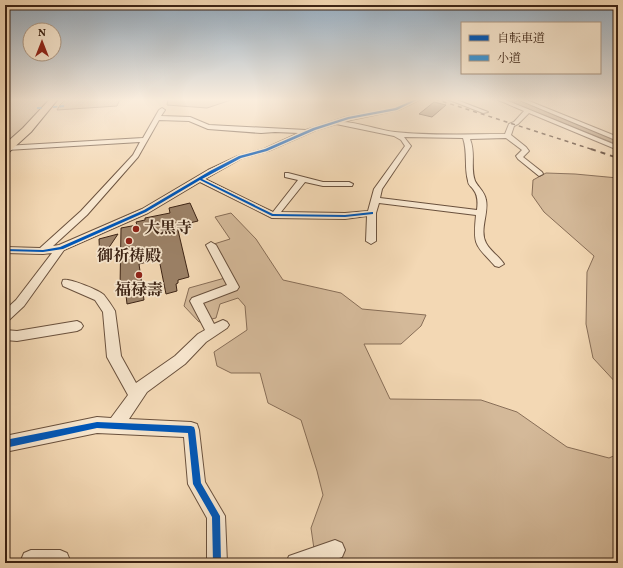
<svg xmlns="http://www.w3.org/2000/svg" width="623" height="568" viewBox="0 0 623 568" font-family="Vollkorn,'Noto Serif JP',serif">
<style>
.green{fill:#d4b999;stroke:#886e57}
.water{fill:#b59b7e;stroke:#856b54}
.building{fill:#9c8268;stroke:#3d2415}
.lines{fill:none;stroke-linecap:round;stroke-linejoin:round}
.street-casing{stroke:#6a513d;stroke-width:2}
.primary-casing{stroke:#3d2415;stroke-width:2}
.street{fill:#f7e6ce;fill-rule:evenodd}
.primary{fill:#f3d8b4;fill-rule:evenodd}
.rail-far1{stroke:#3d2415;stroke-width:1.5;stroke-dasharray:4 4;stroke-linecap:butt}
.rail{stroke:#3d2415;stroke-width:2;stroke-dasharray:5 5;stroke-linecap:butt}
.quiet{stroke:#3f95d3;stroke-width:2;stroke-dasharray:4.5 2;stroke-linecap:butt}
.cycleway-casing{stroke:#f7e6ce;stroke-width:3}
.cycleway{fill:#0057b8;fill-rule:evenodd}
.poi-dot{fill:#8f2418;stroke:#f7e6ce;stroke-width:1.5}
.labels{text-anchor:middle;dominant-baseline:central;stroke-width:3.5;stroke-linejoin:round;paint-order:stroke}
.poi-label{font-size:16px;font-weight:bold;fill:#3d2415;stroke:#f7e6ce}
</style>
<rect width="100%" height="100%" fill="#f3d8b4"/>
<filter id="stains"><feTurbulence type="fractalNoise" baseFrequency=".005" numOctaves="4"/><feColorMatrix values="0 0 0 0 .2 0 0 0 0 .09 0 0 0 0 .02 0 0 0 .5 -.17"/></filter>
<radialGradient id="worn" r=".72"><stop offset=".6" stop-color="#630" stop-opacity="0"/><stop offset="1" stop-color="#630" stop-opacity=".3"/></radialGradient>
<g class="green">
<path d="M5,99h45l-13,16 -32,29z"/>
<path d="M66,99h54l-3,7 -60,4 3,-5z"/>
<path d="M168,99h66l-27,9 -40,-3z"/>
<path d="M546,173l29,1 43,4v207l-25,-27 -7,-34 1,-52 7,-16 -50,-44 -12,-17 1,-15z"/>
<path d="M231,213l25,26 27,41 58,13 21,16 64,6 -5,11 -20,18h-37l26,55 91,1 36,12 50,35 42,11 9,-4v109h-302l-5,-35 12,-33 -6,-24 -16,-51 -33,-17 -8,-30h-29l-14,-7 -3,-14 33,-22 -2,-24 -7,-8 -18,6 -4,14 -17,4 -15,-16 5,-18 43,-12 -18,-32 16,-5 -15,-22z"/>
</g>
<path class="water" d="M504,99h12l102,41v5z"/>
<g class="building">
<path d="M434,102l12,3 -14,12 -13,-3z"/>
<path d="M190,203l8,18 -21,5 12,51 -11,3v3l-2,1 1,7 -11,3 -7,-35 -20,5 5,36 -17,4 -1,-9h-8l4,-8 -2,1 1,-60 16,-3 -1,-3 9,-2v-2l25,-5 -1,-5z"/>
<path d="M118,234l-18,27 -1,-22z"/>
</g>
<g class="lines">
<g class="street-casing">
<g id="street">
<path d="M414,99h7l-23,11 -57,12c18,0 36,8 54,10 36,4 74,2 110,2l4,-10 5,-2 10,-11 -28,-12h7l115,47v4l-89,-37 -11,11 -4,2 -3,9 15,12 3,4 -6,6 19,15 1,2 -4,2 -21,-17 -2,-3 6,-6 -16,-12 -36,1c6,15 0,28 5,42 3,6 10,11 11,19 3,13 -7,30 0,43 4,8 13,13 18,21l-5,3 -4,-1c-20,-22 -22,-20 -19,-51l-97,-12 -3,10v28l-5,3 -5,-3 1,-25 -22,3 -73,-1 -72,-36 -52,31 -84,37 -40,56 -15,14 -4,2v-12l11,-10 36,-47 -9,1 -38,-1v-6l35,1 41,-37 52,-56 7,-13 -133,8h-2v-4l138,-8 16,-28 3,-2 3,2 -4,6 29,1 19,8 97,5 40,-13 49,-9zM159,120l30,1 19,8 53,4 14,-1 24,1 -35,16 -26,7 -30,14 -66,39 -83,36 -6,1 34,-31 51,-58zM336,124l58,12 7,4 4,6 -31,43 -6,22 -23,2 -64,-1 24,-30 18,4h29l1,-2 -4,-2h-26l-35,-9h-3v4l13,3 -25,32 -68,-33 37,-21 26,-7 48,-21zM404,137l59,1c5,15 1,28 5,43 0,4 3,5 5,8 5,6 5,13 4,21l-97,-12 2,-9 29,-43z"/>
<path d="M447,99h7l34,13 -5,1z"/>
<path d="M517,99h7l94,38v4z"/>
<path d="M211,242l5,3 23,42 -2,3 -34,13 11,21 9,-4 4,2 2,3 -2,3 -21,14 -21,22 -38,28 -18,27 62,3 6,2 2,6 6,52 20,34 2,47h-20v-45l-19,-34 -4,-47 -87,-4 -92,19v-16l92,-19 14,1 17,-23 -21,-38 -4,-45 -8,-12 -32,-14 -1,-3 1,-3c6,-2 36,10 41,15 4,5 8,11 11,16l6,45 15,27 39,-27 23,-22 7,-4 -15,-29 2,-3 35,-13 -21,-40z"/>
<path d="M77,321l4,2 2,3 -2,3 -4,2 -60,10 -12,-1v-10l12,1z"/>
<path d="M335,540l7,3 3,7 -3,7 -17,6h-39l3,-7z"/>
<path d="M31,550h29l7,3 4,10h-49l-1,-3 3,-7z"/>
</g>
</g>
<g class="primary-casing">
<path id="primary" d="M50,99h8l-27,33 -22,20 -4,1v-9l18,-16z"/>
</g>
<use href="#street" class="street"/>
<use href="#primary" class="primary"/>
<path class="rail-far1" d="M435,99l159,51"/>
<path class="rail" d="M591,149l27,9"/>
<g class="quiet">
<path d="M53,107l12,-1"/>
<path d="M37,108h6"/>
</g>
<g class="cycleway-casing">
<g id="cycleway">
<path d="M416,99h3l-22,11 -48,9 -34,11 -48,21 -26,7 -39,21 71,35 72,1 27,-3h1v2l-28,3 -73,-1 -72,-36 -54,32 -83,37 -20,3 -38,-1v-2l38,1 17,-3 84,-37 66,-39 29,-15 26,-7 48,-21 35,-11 47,-9z"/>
<path d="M97,422l94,4 3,1 1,3 6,53 19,33 1,47h-8l-1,-46 -19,-33 -5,-51 -91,-5 -92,20v-8z"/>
</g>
</g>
<use href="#cycleway" class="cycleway"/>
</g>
<linearGradient id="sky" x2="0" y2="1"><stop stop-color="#93aabe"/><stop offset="0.56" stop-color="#faeddd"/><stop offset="1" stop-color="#faeddd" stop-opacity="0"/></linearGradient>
<rect width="623" height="178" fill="url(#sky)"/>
<g class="poi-dot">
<circle cx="136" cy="229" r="4"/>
<circle cx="129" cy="241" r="4"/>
<circle cx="139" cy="275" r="4"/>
</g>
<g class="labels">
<g class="poi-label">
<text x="144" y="229" text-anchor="start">大黒寺</text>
<text x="129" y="257">御祈祷殿</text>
<text x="139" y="291">福禄壽</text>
</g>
</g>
<rect width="623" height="568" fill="none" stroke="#f3d8b4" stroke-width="20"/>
<rect x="6" y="6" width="611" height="556" fill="none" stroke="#3d2415" stroke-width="2"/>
<rect x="10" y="10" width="603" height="548" fill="none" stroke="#3d2415"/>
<rect x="461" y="22" width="140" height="52" fill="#f7e6ce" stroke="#ad9884"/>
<rect x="469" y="35" width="20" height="6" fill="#0057b8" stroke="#ad9884"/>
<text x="497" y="42" font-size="12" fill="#3d2415">自転車道</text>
<rect x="469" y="55" width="20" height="6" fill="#3f95d3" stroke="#ad9884"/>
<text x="497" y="62" font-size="12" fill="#3d2415">小道</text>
<g transform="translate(42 42)"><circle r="19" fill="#f7e6ce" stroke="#ad9884"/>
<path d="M0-3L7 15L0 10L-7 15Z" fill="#8f2418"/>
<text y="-6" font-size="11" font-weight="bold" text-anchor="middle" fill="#3d2415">N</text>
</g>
<rect width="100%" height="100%" filter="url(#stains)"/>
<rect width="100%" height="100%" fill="url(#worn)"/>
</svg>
